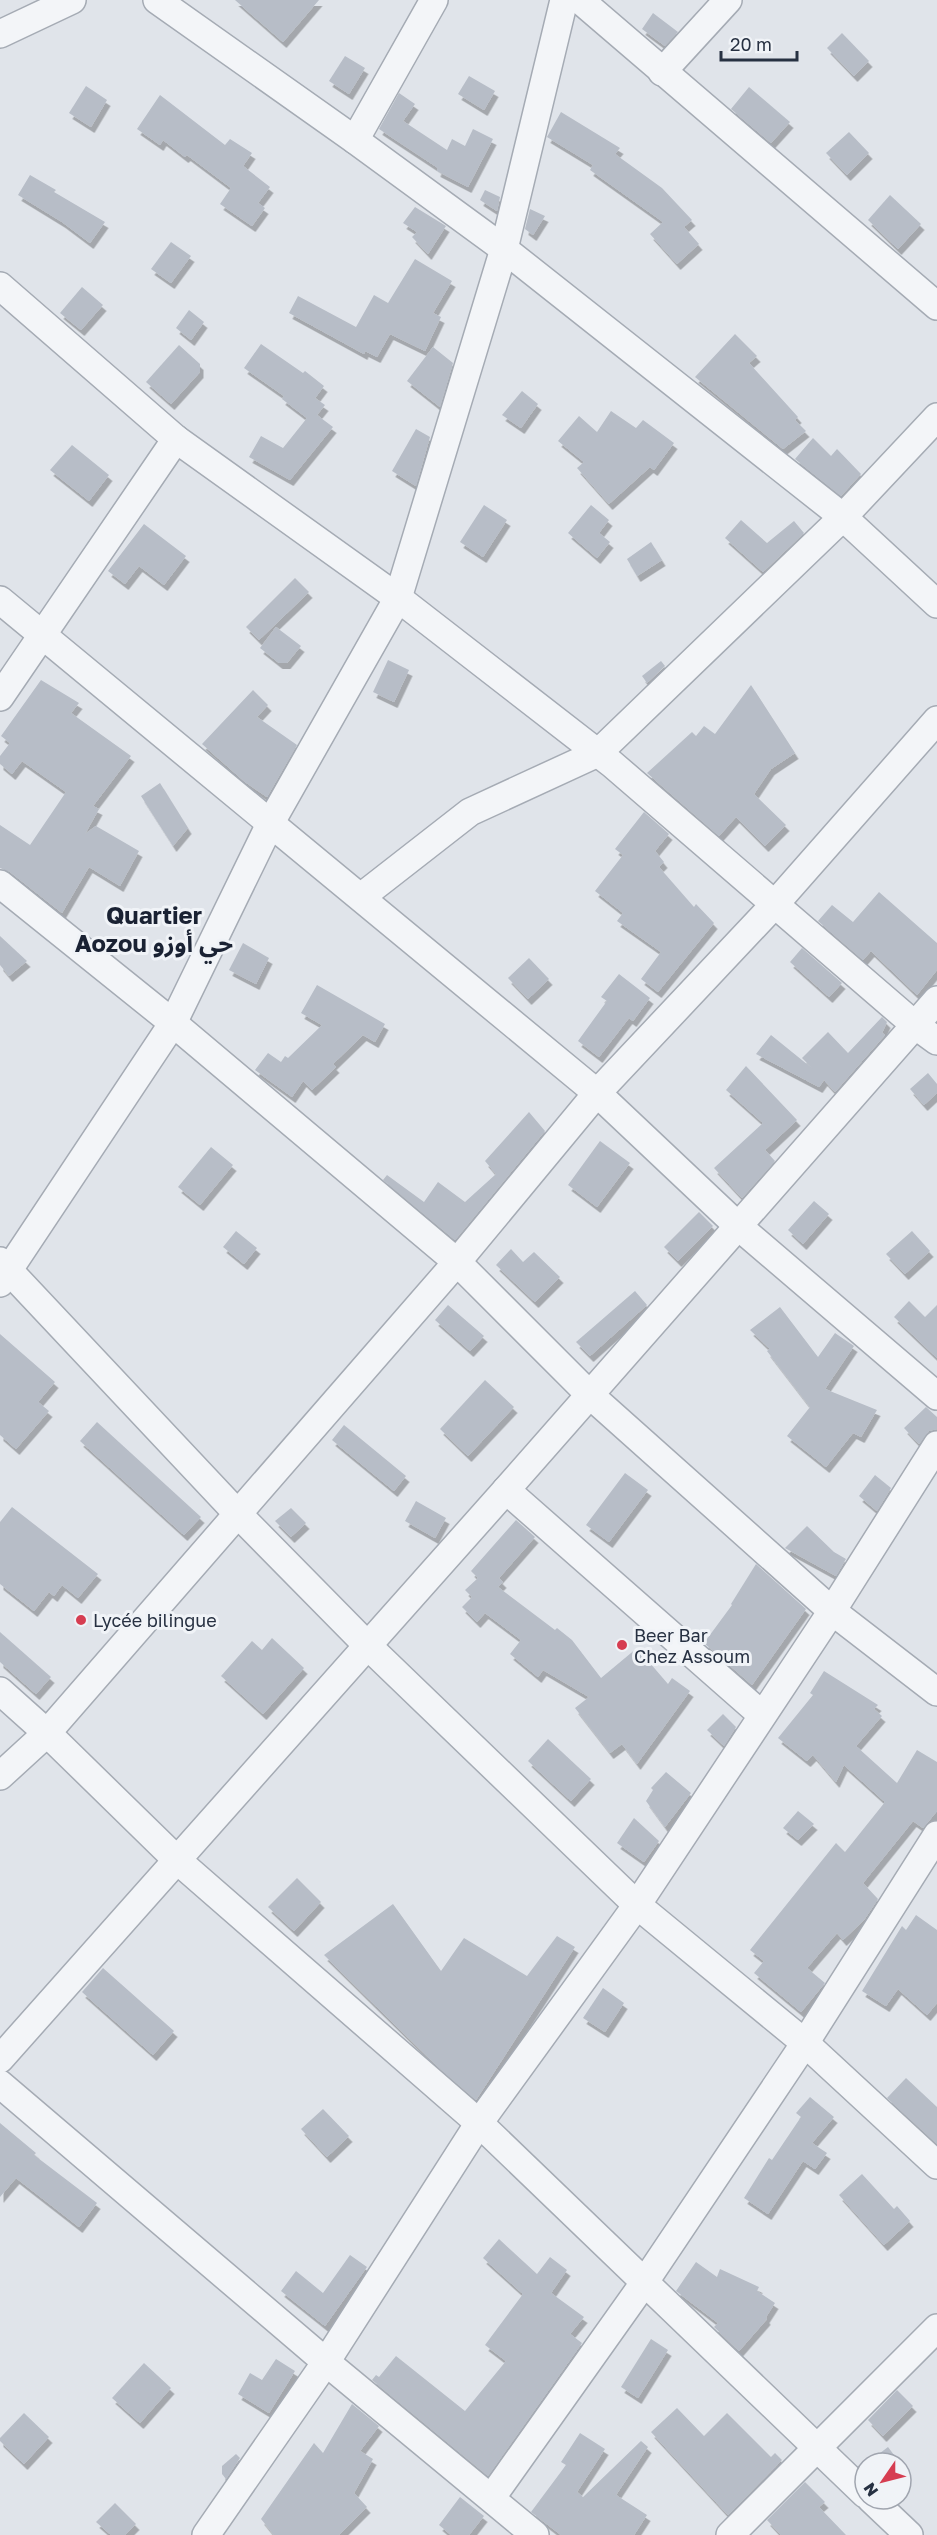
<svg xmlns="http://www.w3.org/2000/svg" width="937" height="2535" viewBox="0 0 937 2535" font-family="'Golos Text','Noto Sans Arabic',sans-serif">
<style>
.building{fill:#b7bdc7;filter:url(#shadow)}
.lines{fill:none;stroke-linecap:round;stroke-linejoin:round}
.minor-casing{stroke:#a5abb4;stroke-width:30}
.minor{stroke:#f3f5f8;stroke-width:27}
.poi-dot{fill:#d63d51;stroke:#f0f3f7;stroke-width:2}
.labels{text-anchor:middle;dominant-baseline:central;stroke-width:6;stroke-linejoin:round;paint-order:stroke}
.poi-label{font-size:18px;fill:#273142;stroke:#f0f3f7;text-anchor:start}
.district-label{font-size:24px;font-weight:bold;fill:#1a2233;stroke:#f0f3f7}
</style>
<defs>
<filter id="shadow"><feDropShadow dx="3.5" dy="6" stdDeviation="0" flood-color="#0004"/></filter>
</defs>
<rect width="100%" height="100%" fill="#e0e4ea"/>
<g class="building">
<path d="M235,0h84l-36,42z"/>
<path d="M653,13l25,19 -13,14 -23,-17z"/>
<path d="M842,33l27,28 -15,15 -27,-28z"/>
<path d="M345,56l20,12 -16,26 -20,-13z"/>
<path d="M469,76l26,15 -11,19 -26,-16z"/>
<path d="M86,86l21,14 -16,27 -22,-14z"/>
<path d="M749,87l41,35 -19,21 -40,-34z"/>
<path d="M399,93l16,11 -12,17 44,29 5,-11 13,7 8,-17 20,10 -25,48 -31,-16 1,-3 -59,-39z"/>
<path d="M160,95l65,50 5,-6 22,14 -9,13 27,21 -12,16 7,5 -13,18 -32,-22 11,-16 -44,-33 -2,2 -22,-17 -3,5 -23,-16z"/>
<path d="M561,112l59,36 -5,6 47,34 30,32 -8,7 15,17 -22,20 -27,-30 13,-12 -73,-52 3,-5 -46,-28z"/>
<path d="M849,132l20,21 -22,22 -21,-22z"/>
<path d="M30,175l26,15 -2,2 51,30 -15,21 -28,-21 -44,-27z"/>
<path d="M485,190l15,7 -3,14 -17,-11z"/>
<path d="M890,195l31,29 -23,25 -30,-29z"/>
<path d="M415,207l31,19 -18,28 -16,-17 5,-5 -14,-9z"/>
<path d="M530,209l15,7 -12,19 -8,-6z"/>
<path d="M171,242l20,14 -20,27 -20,-14z"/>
<path d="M415,259l37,22 -19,32 8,4 -16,34 -35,-17 -13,23 -12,-6 -1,3 -75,-41 9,-17 58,31 18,-32 14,8z"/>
<path d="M82,287l21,18 -22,25 -21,-17z"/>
<path d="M189,310l15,12 -13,18 -15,-12z"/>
<path d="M735,334l22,22 -8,7 49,54 -3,3 11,11 -23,18 -88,-72z"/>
<path d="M261,344l42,29 2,-2 19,15 -9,12 10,7 -8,10 16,12 -43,53 -41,-23 12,-21 22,12 24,-30 -25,-19 2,-3 -40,-28z"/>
<path d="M179,345l21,19v8l-29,32 -25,-22z"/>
<path d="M433,347l20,16 -13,44 -33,-26z"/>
<path d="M522,391l16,13 -17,24 -19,-13z"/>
<path d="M611,411l25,17 7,-8 31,23 -20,27 -4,-3 -41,37 -32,-36 7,-6 -26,-21 21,-25 18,16z"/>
<path d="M416,429l14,8 -14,49 -24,-15z"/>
<path d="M813,438l18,18 6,-7 24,25 -20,22 -46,-37z"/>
<path d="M72,445l37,30 -20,26 -39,-31z"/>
<path d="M484,505l23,15 -24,37 -23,-15z"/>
<path d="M591,505l18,15 -10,13 11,9 -13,16 -29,-25z"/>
<path d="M741,520l26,23 27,-22 10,12 -41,39 -38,-34z"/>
<path d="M144,524l42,32 -22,29 -25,-19 -14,18 -17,-13z"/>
<path d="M651,542l11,18 -25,16 -10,-17z"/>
<path d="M295,578l14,14 -50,48 -13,-13z"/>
<path d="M276,627l25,19 -14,17h-8l-19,-15z"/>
<path d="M388,660l21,10 -15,32 -21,-10z"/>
<path d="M661,661l4,5 -18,17 -5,-7z"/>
<path d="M41,680l38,23 -8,10 60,43 -38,50 6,3 -14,25 11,-8 43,25 -19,35 -31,-19 -27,46 -52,-41 -10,-4v-43l30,20 36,-53 -44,-31 -10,13 -12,-10v-8l10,-13 -9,-7z"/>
<path d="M751,685l44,68 -24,16 -17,25 32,31 -21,21 -29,-29 -17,19 -72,-63 45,-41 4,4 8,-10 11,8z"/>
<path d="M253,690l15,15 -11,12 40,28 -30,52 -22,-15 -43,-38z"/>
<path d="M160,783l28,45 -15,18 -32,-50z"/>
<path d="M644,812l25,22 -14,17 9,11 -5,5 35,40 2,-3 18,19 -56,69 -17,-13 20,-27 -44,-31 6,-8 -28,-22 28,-36 -8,-6z"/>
<path d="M879,892l58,51v27l-20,25 -46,-44 -8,9 -45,-39 14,-16 21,17z"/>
<path d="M0,936l27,25 -18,15 -9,-11z"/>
<path d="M243,943l26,15 -13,26 -27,-14z"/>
<path d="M802,948l40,35 -13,14 -39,-35z"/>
<path d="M529,958l20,21 -21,20 -20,-21z"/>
<path d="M619,974l31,24 -17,23 -4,-3 -30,39 -21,-16 29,-40 -6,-4z"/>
<path d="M317,985l68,39 -10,18 -12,-7 -30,29 3,3 -24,23 -9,-9 -11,16 -37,-27 13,-17 13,9 4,-6 3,2 34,-33 -21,-12z"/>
<path d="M882,1017l5,5 -5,11 3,2 -50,57 -11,-12 -5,7 -63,-33 15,-19 42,34 -11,-11 26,-26 20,21z"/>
<path d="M746,1066l51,54 -32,30 10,11 -33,37 -28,-30 49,-45 -37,-33z"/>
<path d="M928,1073l9,11v9l-13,12 -14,-16z"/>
<path d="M529,1112l16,19 -90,109 -72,-60 4,-5 37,27 14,-20 27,20 31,-28 -11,-13z"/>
<path d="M600,1141l30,22 -33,44 -29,-22z"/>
<path d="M211,1147l22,18 -33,40 -22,-18z"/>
<path d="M814,1201l15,13 -26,30 -15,-14z"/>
<path d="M699,1212l14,14 -35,35 -14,-14z"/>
<path d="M236,1231l21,17 -13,16 -21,-17z"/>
<path d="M912,1231l18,20 -25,23 -19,-20z"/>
<path d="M511,1249l12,13 11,-10 26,25 -25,25 -39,-37z"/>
<path d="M635,1291l12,14 -57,51 -14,-14z"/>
<path d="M909,1301l16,16 12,-12v53l-43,-41z"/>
<path d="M448,1305l36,31 -14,15 -35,-31z"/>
<path d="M780,1307l38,50 17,-24 19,13 -29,43 52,21 -16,27 -8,-4 -27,34 -39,-31 23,-29 -43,-56 3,-2 -20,-19z"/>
<path d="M0,1334l55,48 -17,20 11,9 -33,38 -16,-14z"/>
<path d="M485,1380l29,27 -46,49 -28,-27z"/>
<path d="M926,1407l11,10v12l-8,2 -10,13 -15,-16z"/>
<path d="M97,1422l104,95 -17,18 -104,-94z"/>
<path d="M344,1425l62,51 -12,15 -62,-51z"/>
<path d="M625,1473l23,17 -39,52 -23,-17z"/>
<path d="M875,1475l16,13 -14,23 -18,-15z"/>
<path d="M416,1501l30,17 -11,20 -30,-17z"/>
<path d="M12,1507l86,67 -20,24 -16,-13 -8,11 -5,-4 -15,19 -34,-27v-62z"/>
<path d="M291,1508l15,15 -15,14 -16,-16z"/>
<path d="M516,1520l19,17 -36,41 4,4 -5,5 57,43 2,-2 15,12 29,38 36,-30 31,36 4,-6 18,13 -53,73 -15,-20 -12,9 -35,-45 14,-11 -46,-27 -5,7 -28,-23 11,-14 -36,-27 -8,9 -15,-15 10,-10 -7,-7 13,-12 -7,-7z"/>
<path d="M807,1526l27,26 12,7 -10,17 -51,-28z"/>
<path d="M756,1564l50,45 -54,76 -48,-42 28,-38 -1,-1z"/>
<path d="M0,1632l51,45 -15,17 -36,-32z"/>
<path d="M272,1638l32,30 -41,46 -42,-38 31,-35 10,9z"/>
<path d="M824,1671l54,34 -4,4 8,7 -26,30 41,37 20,-33 20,12v49l-14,17 -10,-7 -50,62 15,16 -14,21 -21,20 -6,-7 -30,35 18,15 -24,29 -47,-39 10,-12 -14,-11 86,-107 9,9 40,-50 -41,-37 -8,17 -23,-27 -6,6 -29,-23 35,-43 -3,-2z"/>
<path d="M723,1714l13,13 -12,19 -17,-16z"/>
<path d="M548,1739l43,40 -20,22 -43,-40z"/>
<path d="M666,1772l25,21 -26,34 -19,-26 7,-11 -2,-2z"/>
<path d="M798,1811l16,13 -16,16 -15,-12z"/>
<path d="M634,1818l25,23 -15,21 -27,-19z"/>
<path d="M297,1878l24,24 -27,29 -26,-24z"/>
<path d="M393,1904l48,67 23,-33 63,38 30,-40 18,11 -99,153 -37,-32 -115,-113z"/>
<path d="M916,1915l21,15v73l-10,12 -29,-26 -12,17 -24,-15 40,-65 4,4z"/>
<path d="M103,1968l71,63 -21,24 -71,-63z"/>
<path d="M603,1988l21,15 -19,29 -22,-14z"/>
<path d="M906,2078l31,29v37l-50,-46z"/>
<path d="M810,2097l24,20 -22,26 15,10 -12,16 -12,-8 -35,53 -24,-16 25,-40 3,2 29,-43 -5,-4z"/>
<path d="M323,2109l26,27 -22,21 -26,-28z"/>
<path d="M0,2123l36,30 -2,2 63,48 -18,24 -63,-49 -16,19z"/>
<path d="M862,2174l32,35 3,-3 13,15 -26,24 -45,-50z"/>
<path d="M499,2239l38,35 13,-17 17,13 -16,23 33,24 -14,17 12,9 -94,133 -116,-96 4,-5 3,2 17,-21 69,55 41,-50 -21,-16 38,-51 -40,-36z"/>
<path d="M350,2255l17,12 -42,59 -44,-35 15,-20 27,22z"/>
<path d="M696,2262l21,15 3,-8 39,18 -2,4 18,12 -9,14 1,2 -28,32 -25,-24 4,-4 -42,-32z"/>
<path d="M651,2339l17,11 -30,48 -17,-11z"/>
<path d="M276,2359l19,12 -26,42 -31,-19 12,-21 12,7z"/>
<path d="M144,2363l27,25 -31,35 -28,-25z"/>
<path d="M897,2390l16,16 -30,30 -15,-16z"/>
<path d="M352,2404l27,22 -19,25 13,8 -19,34 13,14 -28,28h-65l-13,-16 53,-76 9,10z"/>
<path d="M677,2408l27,28 23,-23 44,44 4,-4 7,7 -54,55 -77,-83z"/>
<path d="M24,2413l25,24 -25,27 -24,-23v-3z"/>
<path d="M580,2433l25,16 -28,43 6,5 58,-56 7,6 -32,48 31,20 -13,20h-73l-30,-23 35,-47 -5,-3z"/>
<path d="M888,2447l12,16h-33z"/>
<path d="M236,2454l4,4 -14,21 -4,-5v-8z"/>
<path d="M805,2482l20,20 -6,5 27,28h-65l-14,-15z"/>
<path d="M460,2497l24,19 -15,19h-18l-12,-10z"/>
<path d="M115,2503l21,21 -11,11h-14l-15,-13z"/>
</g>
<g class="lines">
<g class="minor-casing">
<g id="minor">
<path d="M157,0l198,140 149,109 339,268 94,87"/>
<path d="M580,0l357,306"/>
<path d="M0,34l72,-34"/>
<path d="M662,72l66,-72"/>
<path d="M355,140l79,-140"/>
<path d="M0,286l176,153 222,159 214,166 303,261 22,16"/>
<path d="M0,600l597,493 141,133 199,170"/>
<path d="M0,697l176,-258"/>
<path d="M0,884l173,139 284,239 133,133 242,216 105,81"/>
<path d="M361,897l109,-85 128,-59 245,-236 94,-100"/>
<path d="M0,1261l237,252 131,133 269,259 168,138 132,122"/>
<path d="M0,1283l173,-260 98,-201 127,-224 106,-349 60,-249"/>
<path d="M506,1490l256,225"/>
<path d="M0,1691l47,42 130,127 302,263 386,371"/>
<path d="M0,1776l47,-43 410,-471 140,-169 178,-189 162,-184"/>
<path d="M0,2059l506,-569 431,-490"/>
<path d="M0,2084l326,278 209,173"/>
<path d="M492,2497l152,-214 161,-240 132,-208"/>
<path d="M871,2499l38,36"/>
<path d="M206,2535l120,-173 153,-239 158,-218 195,-294 105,-166"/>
<path d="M730,2535l207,-207"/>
</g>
</g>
<use href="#minor" class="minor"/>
</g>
<g class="poi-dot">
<circle cx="81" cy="1620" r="6"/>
<circle cx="622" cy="1645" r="6"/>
</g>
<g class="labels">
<g class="poi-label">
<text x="93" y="1620">Lycée bilingue</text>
<text x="634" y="1635">Beer Bar<tspan x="634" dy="21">Chez Assoum</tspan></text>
</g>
<g class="district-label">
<text x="154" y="914">Quartier<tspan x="154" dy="28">Aozou حي أوزو</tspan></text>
</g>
</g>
<g transform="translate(883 2481) rotate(235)"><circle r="28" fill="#f0f3f7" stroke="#a0a5af" stroke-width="1.5"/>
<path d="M0-4.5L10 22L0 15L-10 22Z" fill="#d63d51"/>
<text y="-9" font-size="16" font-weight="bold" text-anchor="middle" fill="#273142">N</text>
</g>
<path d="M721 51v9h76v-9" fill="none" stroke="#273142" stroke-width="3"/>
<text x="730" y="51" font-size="18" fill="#273142" stroke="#f0f3f7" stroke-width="4.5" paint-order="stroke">20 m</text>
</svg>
